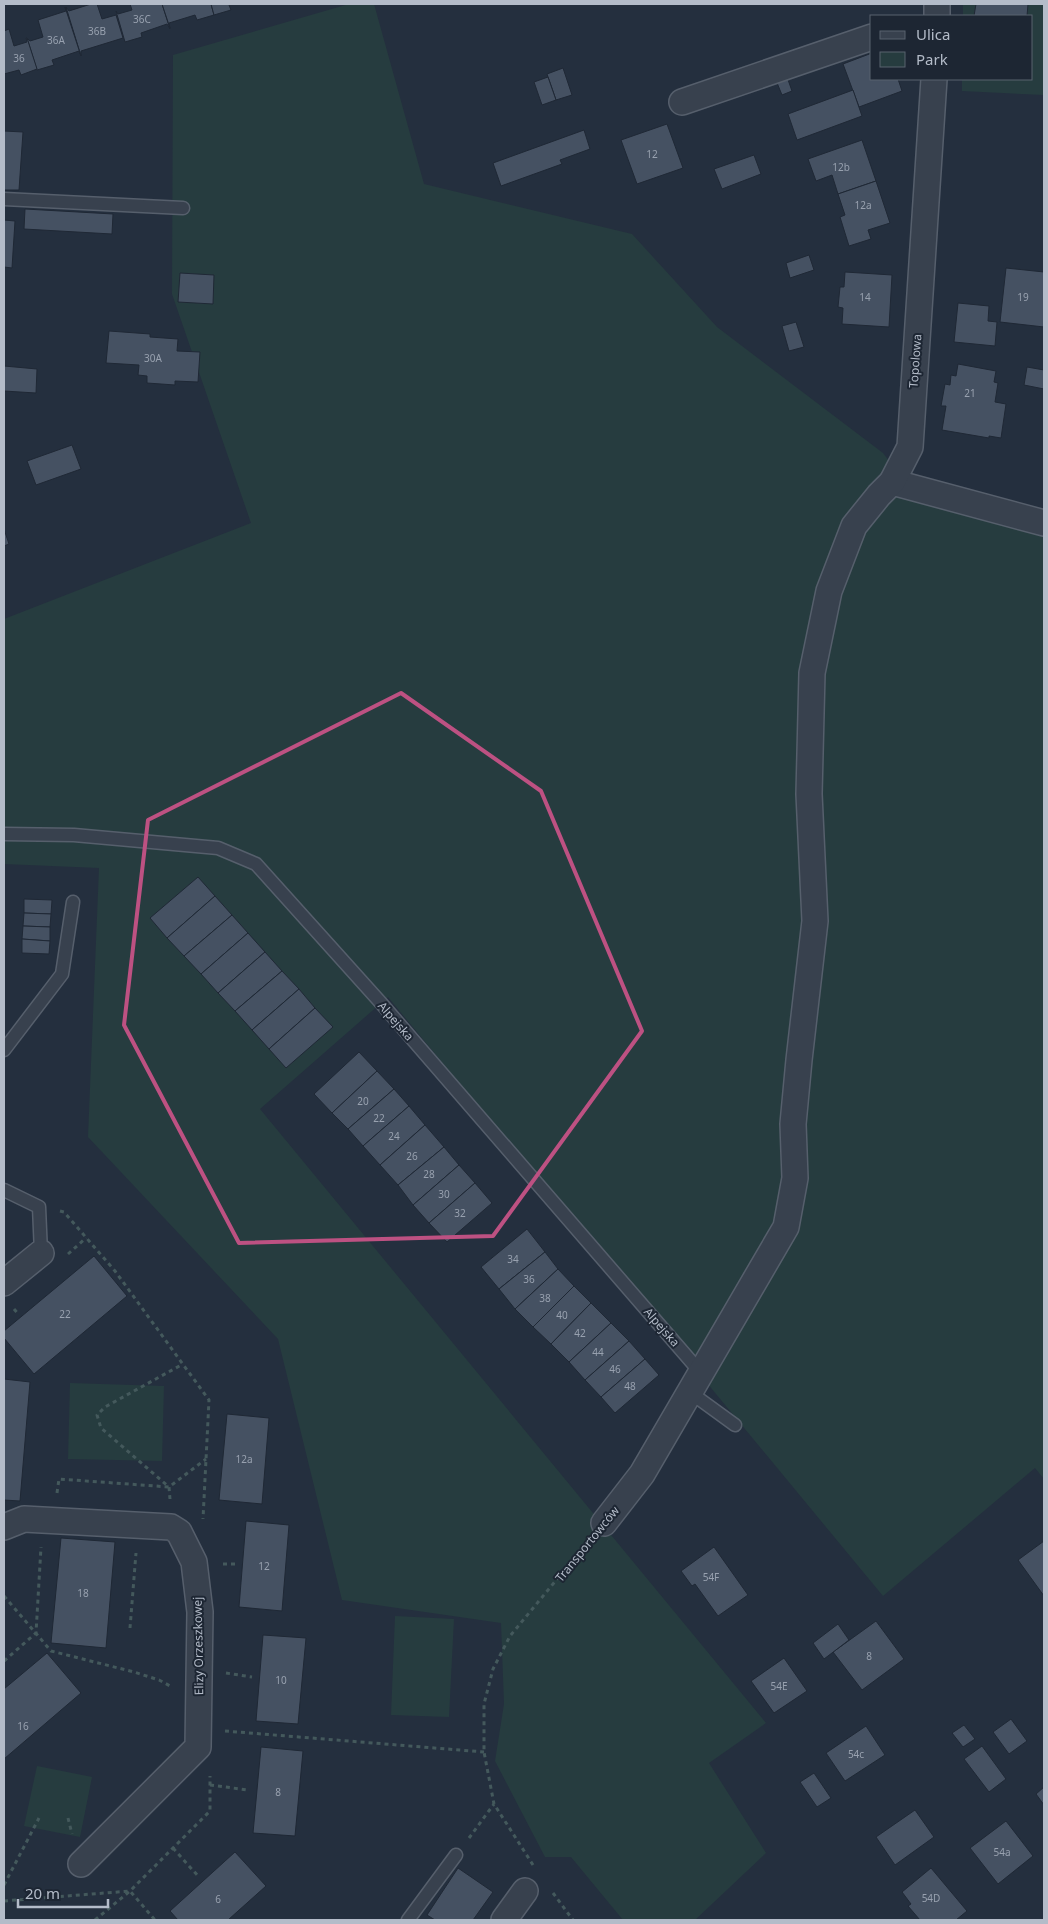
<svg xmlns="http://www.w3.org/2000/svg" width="1048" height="1924" viewBox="0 0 1048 1924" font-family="'Noto Sans',sans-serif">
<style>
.green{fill:#263c3f}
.building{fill:#455162;stroke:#1f2835}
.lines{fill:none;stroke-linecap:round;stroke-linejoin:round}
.lane-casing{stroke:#565f6c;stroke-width:15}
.street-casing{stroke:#565f6c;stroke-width:28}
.path{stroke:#44595c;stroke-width:3;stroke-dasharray:4 4;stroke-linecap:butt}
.lane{stroke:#38414e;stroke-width:12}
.street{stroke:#38414e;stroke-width:25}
.marked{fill:none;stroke:#bd5182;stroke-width:4;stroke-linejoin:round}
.labels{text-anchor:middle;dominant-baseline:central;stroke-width:4;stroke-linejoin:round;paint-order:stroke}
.number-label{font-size:10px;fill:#98a1af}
.street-label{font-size:12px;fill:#b4bcc9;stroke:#1d2633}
</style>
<rect width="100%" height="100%" fill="#242f3e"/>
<g class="green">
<path d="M349,4h25l50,180 208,50 85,93 166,126 13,17 148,46v963l-9,-11 -152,128 -495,-599 -128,112 506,614 -57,40 57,90 -71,67h-72l-52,-63h-26l-50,-96 9,-57 -3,-81 -159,-23 -64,-261 -190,-202 11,-269 -95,-4v-245l247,-96 -79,-229 1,-239z"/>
<path d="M963,4h81v91l-82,-4v-12h70v-63h-69z"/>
<path d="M70,1383l94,3 -2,75 -94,-2z"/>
<path d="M395,1616l59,3 -5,98 -58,-2z"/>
<path d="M37,1766l55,11 -12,60 -56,-11z"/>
</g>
<g class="building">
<path d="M91,4h6l5,15 14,-4 7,23 -42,13v5l-15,-49 3,4z"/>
<path d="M130,4h32l8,25 -3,-5 -26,9 1,4 -17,5 -9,-31 2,3 14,-4z"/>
<path d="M162,4h49l3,11 -17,5 -2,-5 -26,8 1,5z"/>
<path d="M211,4h21l-3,1 2,5 -17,5z"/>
<path d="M976,4h52l-1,12h-53z"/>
<path d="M65,7l16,49 -2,-5 -27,9 2,5 -17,5 -10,-32 3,3 13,-4 -5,-17 28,-9z"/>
<path d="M9,29l5,17 13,-4 -1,-4h1l10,31 -16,6 -2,-5 -15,4v-43z"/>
<path d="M872,53v26h26l4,12 -43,16 -16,-43z"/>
<path d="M563,68l9,27 -16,5 -9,-26z"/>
<path d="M786,74l6,17 -10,4 -7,-17z"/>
<path d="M548,77l8,23 -14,5 -8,-23z"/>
<path d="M853,90l9,26 -65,24 -9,-26z"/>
<path d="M667,124l16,44 -46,16 -16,-44z"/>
<path d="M584,130l6,19 -30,11 2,4 -61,22 -8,-23z"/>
<path d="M4,131l19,1 -4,58h-15z"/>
<path d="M862,140l14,41 -38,13 -6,-19 -16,6 -8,-22z"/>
<path d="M754,155l7,19 -39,15 -8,-20z"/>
<path d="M876,181l14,42 -22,7 3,9 -22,7 -9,-29 5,-2 -7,-21z"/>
<path d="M25,209l88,5 -1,20 -88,-5z"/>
<path d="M4,220l11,1 -3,47 -8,-1z"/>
<path d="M809,255l5,15 -24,8 -4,-15z"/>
<path d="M1006,268l38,4v55l-44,-5z"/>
<path d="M845,272l47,3 -3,52 -47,-3 1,-16 -5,-1 2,-20h4z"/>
<path d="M180,273l34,2 -1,29 -35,-2z"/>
<path d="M958,303l31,3 -1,15 9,1 -2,24 -41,-4z"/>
<path d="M796,322l8,25 -15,4 -7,-25z"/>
<path d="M109,331l41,3v3l28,2 -1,12 23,1 -2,30 -23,-1v4l-28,-2v-7l-9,-1 1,-10 -33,-2z"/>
<path d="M958,364l38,7 -2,11 4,1 -3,19 11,2 -5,34 -12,-2v2l-47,-8 4,-24h-5l4,-22 5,1 1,-10 5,1z"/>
<path d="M4,366l33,3 -1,24 -32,-2z"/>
<path d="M1027,367l17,3v19l-20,-4z"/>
<path d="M72,445l9,24 -45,16 -9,-24z"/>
<path d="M4,529l5,15 -5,2z"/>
<path d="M198,877l17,19 -48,42 -17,-20z"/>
<path d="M215,896l17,19 -48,41 -17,-18z"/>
<path d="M24,899l28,1 -1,14 -27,-1z"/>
<path d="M24,913l27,1 -1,13 -27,-1z"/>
<path d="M232,915l16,18 -47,41 -17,-18z"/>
<path d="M23,926l27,1v14l-28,-2z"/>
<path d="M248,933l17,19 -47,41 -17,-19z"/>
<path d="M22,939l28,2 -1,13 -27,-1z"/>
<path d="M265,952l17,19 -47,40 -17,-18z"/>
<path d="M282,971l17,18 -47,41 -17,-19z"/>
<path d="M299,989l16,19 -46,41 -17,-19z"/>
<path d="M315,1008l18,19 -47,41 -17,-19z"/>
<path d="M359,1052l18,19 -45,42 -18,-19z"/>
<path d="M377,1071l17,18 -46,40 -16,-16z"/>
<path d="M394,1089l15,17 -46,40 -15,-17z"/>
<path d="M409,1106l16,19 -45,40 -17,-19z"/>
<path d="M425,1125l19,22 -46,38 -18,-20z"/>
<path d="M444,1147l15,18 -46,40 -15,-20z"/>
<path d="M459,1165l16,18 -46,40 -16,-18z"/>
<path d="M475,1183l17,20 -45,39 -18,-19z"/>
<path d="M527,1229l18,23 -46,37 -18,-22z"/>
<path d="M545,1252l13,17 -43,40 -16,-20z"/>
<path d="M94,1256l33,40 -93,78 -30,-36v-7z"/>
<path d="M558,1269l16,17 -41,41 -18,-18z"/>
<path d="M574,1286l17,17 -40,41 -18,-17z"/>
<path d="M591,1303l20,20 -42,39 -18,-18z"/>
<path d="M611,1323l18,18 -44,39 -16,-18z"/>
<path d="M629,1341l16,18 -44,38 -16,-17z"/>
<path d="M645,1359l14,16 -44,38 -14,-16z"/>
<path d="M4,1379l26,3 -10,119 -16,-1z"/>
<path d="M227,1414l42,4 -7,86 -43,-4z"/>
<path d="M246,1521l43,4 -7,86 -43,-4z"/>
<path d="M61,1538l54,4 -9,106 -55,-5z"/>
<path d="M1044,1541v55l-26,-36z"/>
<path d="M714,1547l34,48 -30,21 -23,-32 -3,2 -11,-15z"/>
<path d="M876,1621l28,38 -42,31 -29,-38z"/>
<path d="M838,1624l11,16 -25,19 -11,-16z"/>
<path d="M263,1635l43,3 -8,86 -42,-3z"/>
<path d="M47,1653l34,40 -77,66v-70z"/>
<path d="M784,1658l23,33 -33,22 -23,-32z"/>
<path d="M1011,1719l16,22 -18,13 -16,-22z"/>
<path d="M964,1725l11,14 -12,8 -11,-14z"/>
<path d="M866,1726l19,29 -40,26 -19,-28z"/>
<path d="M982,1746l24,33 -17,13 -25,-33z"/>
<path d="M261,1747l42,4 -8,85 -42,-3z"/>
<path d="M814,1773l17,25 -14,9 -17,-25z"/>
<path d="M1044,1787v18l-8,-11z"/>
<path d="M915,1810l19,27 -39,28 -19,-28z"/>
<path d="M1006,1821l27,35 -35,28 -28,-36z"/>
<path d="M235,1852l31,34 -38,34h-50l-8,-9z"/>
<path d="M458,1868l35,24 -20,28h-38l-8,-5z"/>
<path d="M931,1868l36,43 -11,9h-36l-12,-14 3,-2 -9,-12z"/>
</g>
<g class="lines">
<g class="lane-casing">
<g id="lane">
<path d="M4,199l179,9"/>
<path d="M4,834l70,1 144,13 38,16 125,139 321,371"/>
<path d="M4,1050l58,-76 11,-72"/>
<path d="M4,1190l35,17 2,46"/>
<path d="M691,1393l44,32"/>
<path d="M408,1920l48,-65"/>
</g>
</g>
<g class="street-casing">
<g id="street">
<path d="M937,16v-12"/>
<path d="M682,102l190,-65"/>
<path d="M892,482l152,41"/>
<path d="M4,1283l37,-30"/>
<path d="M604,1523l38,-49 144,-247 9,-49 -2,-54 6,-64 16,-139 -6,-127 3,-121 17,-82 25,-65 25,-31 13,-13 18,-35 24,-368"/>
<path d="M4,1527l20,-8 147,8 8,5 15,30 6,50 -2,135 -117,117"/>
<path d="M504,1920l21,-29"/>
</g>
</g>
<g class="path">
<path d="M60,1211l4,1 51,59 94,129 -6,119"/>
<path d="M68,1254l18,-16"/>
<path d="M14,1309l5,6"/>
<path d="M57,1493l2,-14 110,8 37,-28"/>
<path d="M170,1499l-1,-12 -68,-59 -4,-13 8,-8 78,-43"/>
<path d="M223,1564h14"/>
<path d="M4,1596l47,55 83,21 25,8 13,7"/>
<path d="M130,1628l6,-75"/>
<path d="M4,1661l32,-28 5,-86"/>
<path d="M226,1673l26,4"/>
<path d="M225,1731l259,21"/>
<path d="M210,1785l38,5"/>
<path d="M68,1818l4,16"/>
<path d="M469,1838l25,-34"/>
<path d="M173,1848l25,28"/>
<path d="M533,1865l-39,-61 -10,-52v-48l9,-35 17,-33 76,-92"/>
<path d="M4,1885l35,-67"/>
<path d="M553,1893l20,27"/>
<path d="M4,1901l126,-10 25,29"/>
<path d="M95,1920l35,-29 80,-80v-35"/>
</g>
<use href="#lane" class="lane"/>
<use href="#street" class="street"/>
</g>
<path class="marked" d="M401,693l140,98 101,240 -149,205 -254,7 -115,-218 24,-205z"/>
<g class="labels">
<g class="number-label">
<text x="142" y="19">36C</text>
<text x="97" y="31">36B</text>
<text x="56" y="40">36A</text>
<text x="19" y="58">36</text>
<text x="652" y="154">12</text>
<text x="841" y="167">12b</text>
<text x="863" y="205">12a</text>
<text x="865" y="297">14</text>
<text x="1023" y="297">19</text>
<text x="153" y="358">30A</text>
<text x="970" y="393">21</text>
<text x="363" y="1101">20</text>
<text x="379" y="1118">22</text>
<text x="394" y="1136">24</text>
<text x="412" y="1156">26</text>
<text x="429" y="1174">28</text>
<text x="444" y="1194">30</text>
<text x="460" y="1213">32</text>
<text x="513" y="1259">34</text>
<text x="529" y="1279">36</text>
<text x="545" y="1298">38</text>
<text x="65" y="1314">22</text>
<text x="562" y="1315">40</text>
<text x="580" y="1333">42</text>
<text x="598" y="1352">44</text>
<text x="615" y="1369">46</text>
<text x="630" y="1386">48</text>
<text x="244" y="1459">12a</text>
<text x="264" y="1566">12</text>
<text x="711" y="1577">54F</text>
<text x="83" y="1593">18</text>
<text x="869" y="1656">8</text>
<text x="281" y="1680">10</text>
<text x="779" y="1686">54E</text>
<text x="23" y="1726">16</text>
<text x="856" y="1754">54c</text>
<text x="278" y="1792">8</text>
<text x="1002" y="1852">54a</text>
<text x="931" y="1898">54D</text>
<text x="218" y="1899">6</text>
</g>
<g class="street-label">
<text transform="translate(915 361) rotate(-86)">Topolowa</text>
<text transform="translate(396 1021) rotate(49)">Alpejska</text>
<text transform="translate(662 1327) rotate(49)">Alpejska</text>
<text transform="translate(587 1544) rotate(-51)">Transportowców</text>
<text transform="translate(198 1646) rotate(-91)">Elizy Orzeszkowej</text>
</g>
</g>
<rect width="1048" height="1924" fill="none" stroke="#b4bcc9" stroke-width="10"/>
<rect x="870" y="15" width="162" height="65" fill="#1d2633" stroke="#59626f"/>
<rect x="880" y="31" width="25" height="8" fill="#38414e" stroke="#59626f"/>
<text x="916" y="40" font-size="15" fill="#b4bcc9">Ulica</text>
<rect x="880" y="52" width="25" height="15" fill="#263c3f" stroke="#59626f"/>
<text x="916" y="65" font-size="15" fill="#b4bcc9">Park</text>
<path d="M18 1899v8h90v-8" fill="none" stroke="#b4bcc9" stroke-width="2.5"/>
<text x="25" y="1899" font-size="15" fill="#b4bcc9" stroke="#1d2633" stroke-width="4" paint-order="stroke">20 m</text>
</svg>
